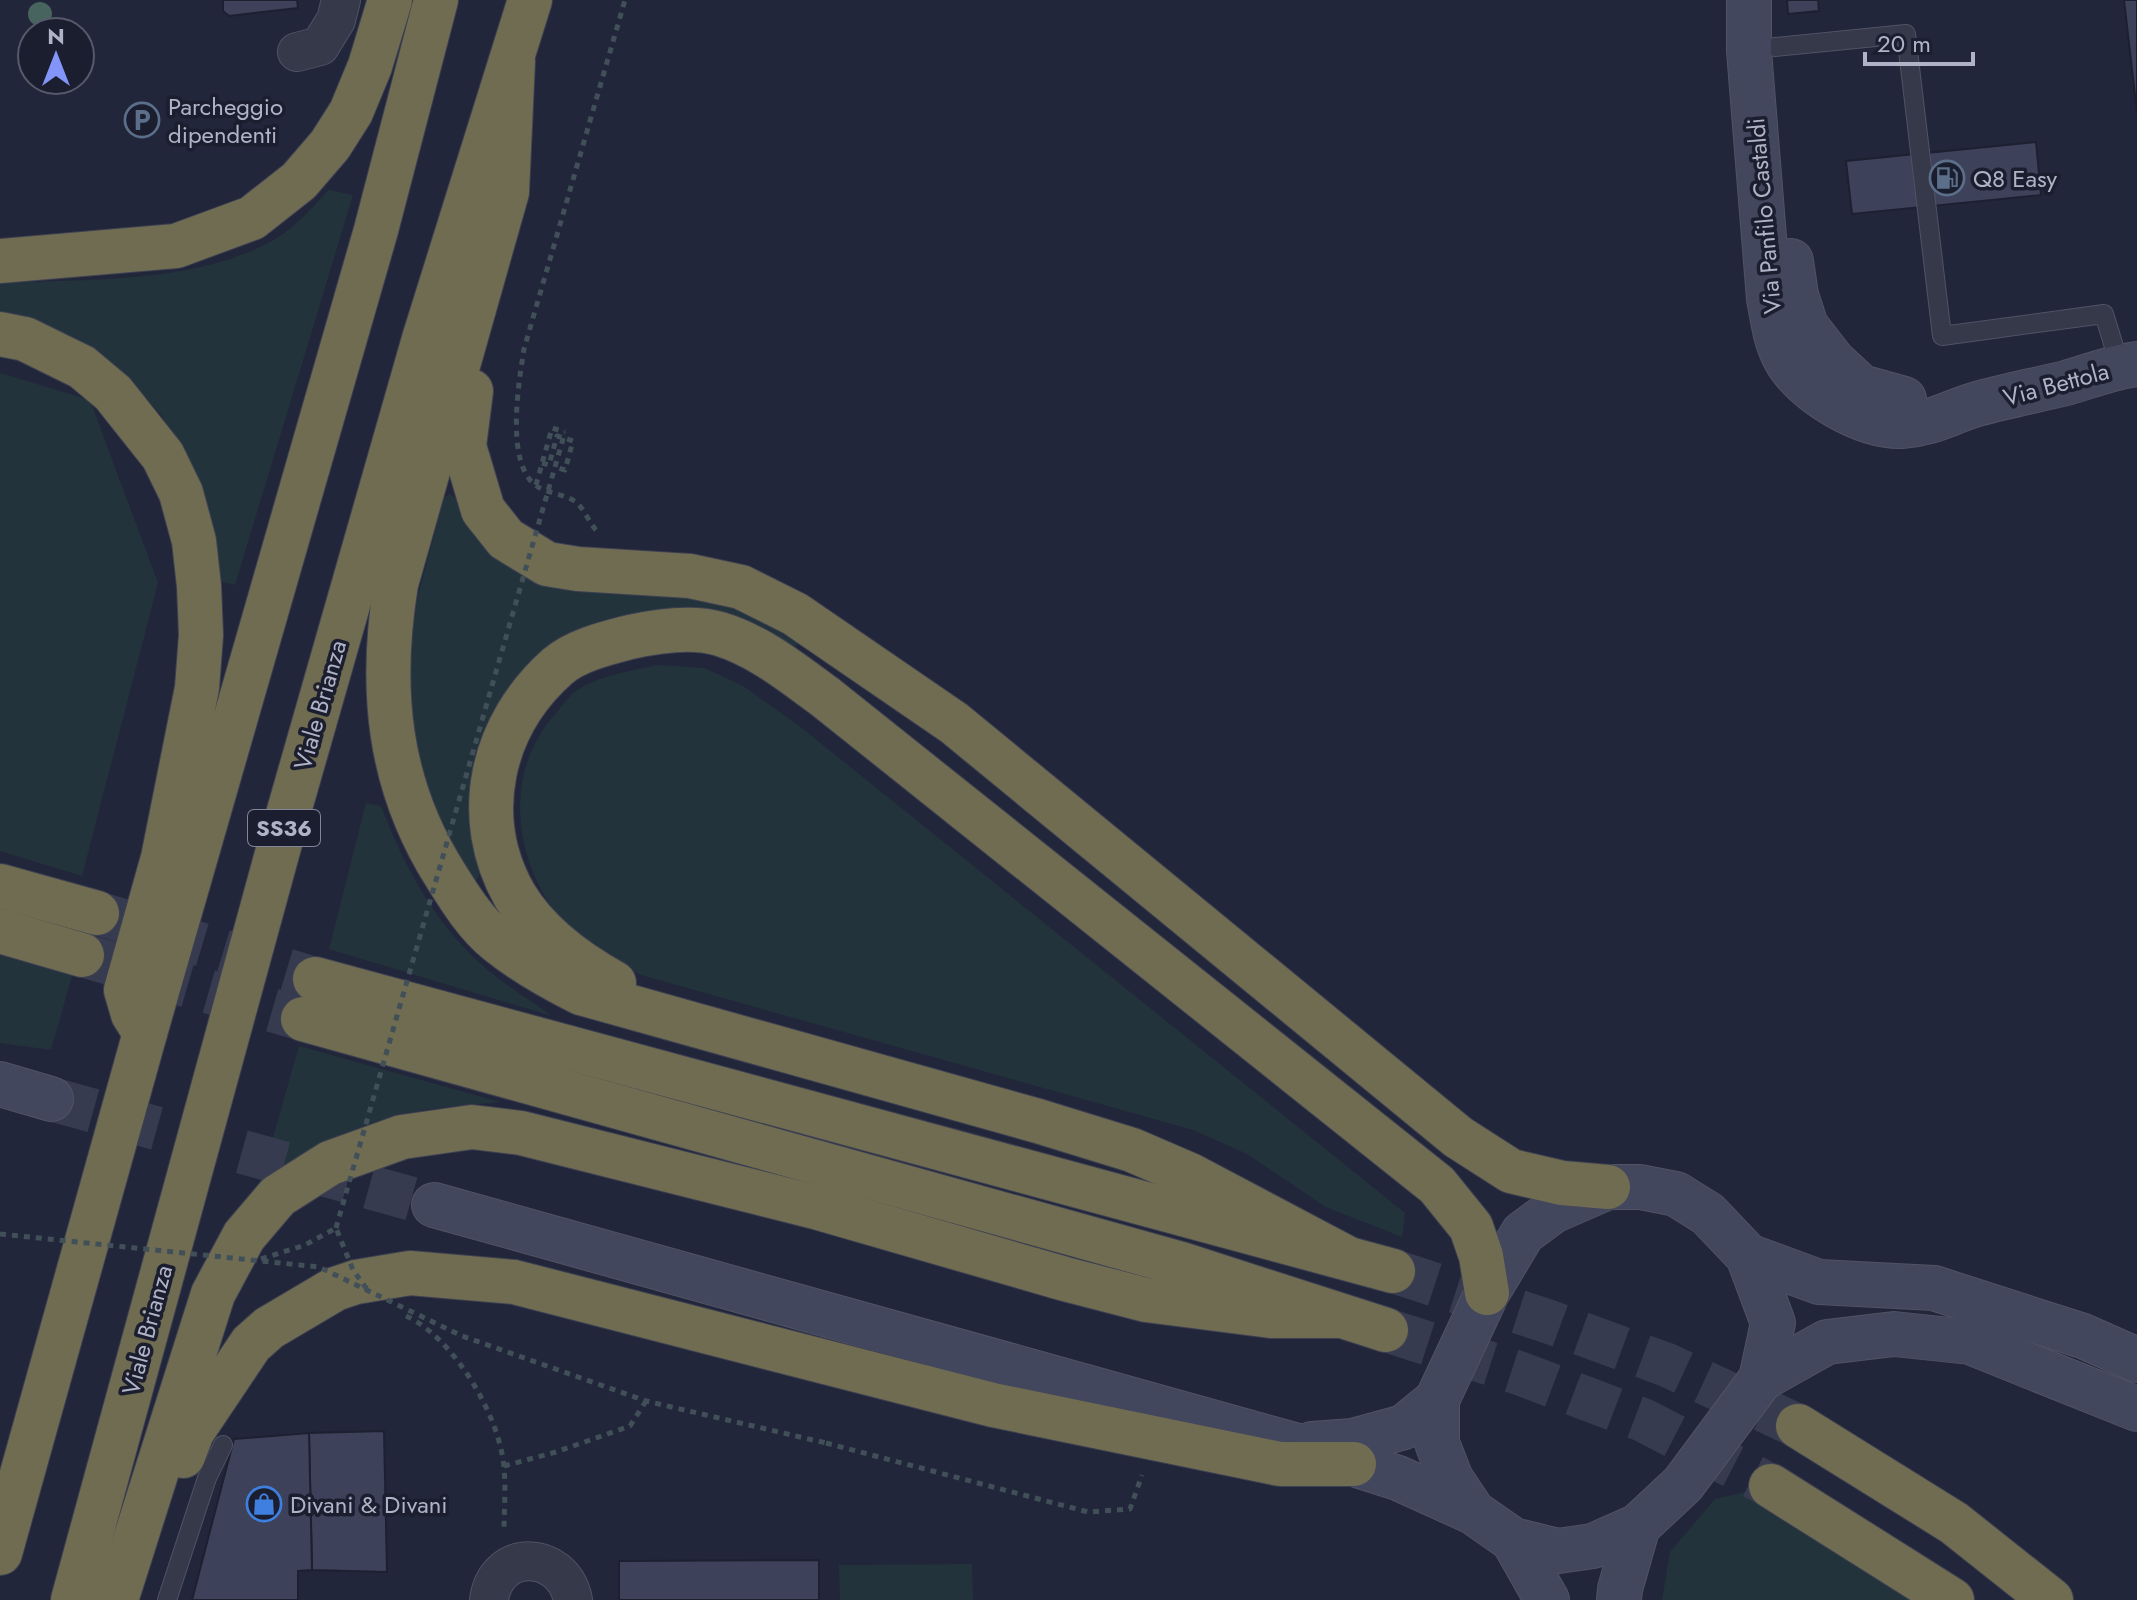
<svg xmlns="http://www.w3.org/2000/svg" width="2137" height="1600" viewBox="0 0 2137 1600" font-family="Jost,sans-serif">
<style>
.green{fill:#23333b}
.building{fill:#3d425a;stroke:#1d2031;stroke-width:2}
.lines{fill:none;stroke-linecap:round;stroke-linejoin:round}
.secondary-tunnel{stroke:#373b4f;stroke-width:44;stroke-dasharray:44 22;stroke-linecap:butt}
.highway-tunnel{stroke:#373b4f;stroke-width:44;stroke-dasharray:44 22;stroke-linecap:butt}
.lane-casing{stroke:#505365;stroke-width:20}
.street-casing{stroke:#505365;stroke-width:40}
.secondary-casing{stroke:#505365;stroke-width:46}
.highway-casing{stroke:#3d4052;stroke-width:46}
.path{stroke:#415058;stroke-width:5;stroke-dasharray:6 6;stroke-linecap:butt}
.lane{stroke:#35394a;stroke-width:18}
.street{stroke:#35394a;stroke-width:38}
.secondary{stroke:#43475d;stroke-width:44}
.highway{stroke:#706c52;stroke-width:44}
.path-bridge{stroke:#415058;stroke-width:5;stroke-dasharray:6 6;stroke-linecap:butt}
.tree{fill:#48645f}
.labels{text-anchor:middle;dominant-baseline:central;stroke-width:7;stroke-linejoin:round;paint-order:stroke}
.shield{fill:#1b1e2f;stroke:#838699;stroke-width:2}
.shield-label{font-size:22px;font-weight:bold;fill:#b0b3c6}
.poi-label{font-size:24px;fill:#b0b3c6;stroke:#1b1e2f;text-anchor:start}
.street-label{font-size:24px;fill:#b0b3c6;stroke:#1b1e2f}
</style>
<rect width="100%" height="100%" fill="#22263a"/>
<g class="green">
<path d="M329,190l24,5 -118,390 -16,-4 -25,-102 -32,-63 -40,-43 -122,-55v-35c87,-4 205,1 280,-47 18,-11 34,-31 49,-46z"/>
<path d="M0,373l90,27 68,183 -76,293 -82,-25z"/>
<path d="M449,494l8,5 73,80 25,9 22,3 125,6 35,9 63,36 -5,5 -49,-25 -202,40 -66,192 1,23 -8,6 -52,-108 -13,-105 12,-74 26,-98z"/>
<path d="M658,665l46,3 39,18 55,39 607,488 -3,24 -76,-30 -79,-53 -54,-24 -552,-155c-17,-9 -39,-17 -54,-29 -68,-56 -94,-163 -31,-233 6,-7 13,-17 20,-22 24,-16 55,-20 82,-26z"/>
<path d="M366,803l15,3c23,60 53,116 101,159 21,19 47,34 70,51l-223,-67z"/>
<path d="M0,953l72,23 -21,74 -51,-7z"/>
<path d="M299,1046l201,56c-40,4 -84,6 -123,19 -38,13 -70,36 -104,57l-11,-2z"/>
<path d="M1771,1486l142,114h-251l8,-48 45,-53z"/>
<path d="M972,1564l1,36h-133l-1,-35z"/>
</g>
<g class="building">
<path d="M223,0h74l1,8 -69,8 -6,-5z"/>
<path d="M1787,0h31l1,11 -31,3z"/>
<path d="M2124,0h13v113z"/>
<path d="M2036,142l5,53 -189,19 -6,-53z"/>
<path d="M384,1431l3,141 -75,-2 -3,-137z"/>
<path d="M309,1433l3,137 -14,1v29h-106l42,-161z"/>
<path d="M819,1560v40h-200v-39z"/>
</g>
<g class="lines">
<path class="secondary-tunnel" d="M51,1099l383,106"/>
<g class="highway-tunnel">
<path d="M97,913l218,66"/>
<path d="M82,955l221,64"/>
<path d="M1393,1271l154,50 120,44 131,61"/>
<path d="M1386,1330l130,42 127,48 128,66"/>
</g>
<g class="lane-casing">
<g id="lane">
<path d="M1775,47l131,-13 36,302 162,-22 16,52"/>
<path d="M167,1600l40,-122 16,-33"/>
</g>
</g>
<g class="street-casing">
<g id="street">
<path d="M297,52l23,-6 16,-26 5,-20"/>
<path d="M489,1600c7,-53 74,-50 84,0"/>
</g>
</g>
<g class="secondary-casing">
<g id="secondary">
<path d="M1749,0v51l20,248c4,20 6,41 16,59 18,34 77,69 117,68 30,-2 48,-14 75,-22 29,-8 60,-14 89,-21 24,-7 46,-16 71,-19"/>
<path d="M1791,261l5,34 10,31 28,36 27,25 43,12"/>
<path d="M0,1084l51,15"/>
<path d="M1608,1187h32l36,7 32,20 40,42 25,67 -12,56 -78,105 -45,42 -45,20 -35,5 -45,-11 -40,-28 -22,-33 -14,-36v-43l50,-107 36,-60 30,-22z"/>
<path d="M434,1205l860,240 104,33 75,34"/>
<path d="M1748,1256l71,26 115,6 149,48 54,24"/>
<path d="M1761,1379l66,-37 67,-8 76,8 167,67"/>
<path d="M1312,1444l41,-3 51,-14 33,-27"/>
<path d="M1513,1540l34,60"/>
<path d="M1619,1600l1,-11 18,-63"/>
</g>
</g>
<g class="highway-casing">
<g id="highway">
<path d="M513,61l-6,131 -111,392c-17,105 -8,201 50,292 15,24 30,48 52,66 26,21 53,36 83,51l457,128 94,29 58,25 155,82"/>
<path d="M0,261l176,-15 76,-28 47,-37 31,-36 21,-33 19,-46 20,-66"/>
<path d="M0,334l25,5 57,28 31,26 50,63 18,37 13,48 5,45 2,49 -4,53 -34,170 -37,132 7,24 12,19"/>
<path d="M471,391l-7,55 19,64 23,29 41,25 31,5 112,7 51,11 54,27 159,109 504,414 53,34 51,12 46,4"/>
<path d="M0,886l97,27"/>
<path d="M0,931l82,24"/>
<path d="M315,979l1078,292"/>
<path d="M614,983c-38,-21 -76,-49 -99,-87 -45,-79 -24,-171 43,-230 19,-16 49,-23 72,-29 27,-6 64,-11 90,-3 39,12 71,38 104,62l613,489 34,42 10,29 6,37"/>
<path d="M303,1019l878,245 205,66"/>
<path d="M1798,1426l156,97 97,77"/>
<path d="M183,1456l9,-24 59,-88 18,-16 66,-39 21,-7 54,-9 104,9 479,123 287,59h74"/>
<path d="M1771,1486l181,114"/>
<path d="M0,1553l145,-520 231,-803 60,-230"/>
<path d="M73,1600l210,-768 141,-493 106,-339"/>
<path d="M116,1600l97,-306 31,-58 34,-40 52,-33 72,-26 70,-10 49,6 298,75 246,71 81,21 125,16h68"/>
</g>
</g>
<g class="path">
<path d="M542,463l7,2 8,-29 16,5 -8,29 -10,-3"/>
<path d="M536,485l16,-57 13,4"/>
<path d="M596,530c-7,-8 -11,-19 -18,-26 -10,-10 -29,-10 -40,-17 -34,-21 -19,-106 -14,-138l101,-349"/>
<path d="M406,1316c48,22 94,100 98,152 2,21 0,42 0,63"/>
<path d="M826,1443l262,69 42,-3 12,-34"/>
<path d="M504,1466l52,-14 74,-26 16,-25"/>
</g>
<use href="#lane" class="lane"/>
<use href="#street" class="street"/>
<use href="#secondary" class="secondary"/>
<use href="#highway" class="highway"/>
<g class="path-bridge">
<path d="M336,1228l229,-796"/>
<path d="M0,1234l319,33 143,69 184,65 180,42"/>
<path d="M261,1259l44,-14 31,-17 17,42 16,22"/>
</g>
</g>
<circle class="tree" cx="40" cy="14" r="12"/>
<defs>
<g id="parking-ring" transform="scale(1.8)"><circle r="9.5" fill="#1b1e2f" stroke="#5c6f8a" stroke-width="1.5"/><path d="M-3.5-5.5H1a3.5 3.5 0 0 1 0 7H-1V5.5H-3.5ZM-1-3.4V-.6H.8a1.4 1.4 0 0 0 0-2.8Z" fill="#5c6f8a"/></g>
<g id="fuel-ring" transform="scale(1.8)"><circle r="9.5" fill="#1b1e2f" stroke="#5c6f8a" stroke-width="1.5"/><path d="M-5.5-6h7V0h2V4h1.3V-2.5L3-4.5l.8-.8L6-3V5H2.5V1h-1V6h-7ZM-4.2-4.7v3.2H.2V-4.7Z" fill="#5c6f8a"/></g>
<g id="shop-ring" transform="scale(1.8)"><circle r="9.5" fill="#1b1e2f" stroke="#3f7fe0" stroke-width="1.5"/><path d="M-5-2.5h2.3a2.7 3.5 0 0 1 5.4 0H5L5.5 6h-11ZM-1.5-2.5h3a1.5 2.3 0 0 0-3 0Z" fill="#3f7fe0"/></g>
</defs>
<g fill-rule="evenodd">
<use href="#parking-ring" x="142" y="120"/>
<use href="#fuel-ring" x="1947" y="178"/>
<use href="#shop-ring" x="264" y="1504"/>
</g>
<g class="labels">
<rect class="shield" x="248" y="810" width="72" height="36" rx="6"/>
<g class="shield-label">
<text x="284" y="828">SS36</text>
</g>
<g class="poi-label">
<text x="168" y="106">Parcheggio<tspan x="168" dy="28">dipendenti</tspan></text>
<text x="1973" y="178">Q8 Easy</text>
<text x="290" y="1504">Divani &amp; Divani</text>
</g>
<g class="street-label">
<text transform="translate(1764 216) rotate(-95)">Via Panfilo Castaldi</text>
<text transform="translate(2056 384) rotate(-15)">Via Bettola</text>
<text transform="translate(320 705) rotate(-74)">Viale Brianza</text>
<text transform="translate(147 1330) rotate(-75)">Viale Brianza</text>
</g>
</g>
<g transform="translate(56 56)"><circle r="38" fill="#1b1e2f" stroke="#575a6b" stroke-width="2"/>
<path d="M0-6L14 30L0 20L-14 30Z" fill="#8395f8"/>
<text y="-12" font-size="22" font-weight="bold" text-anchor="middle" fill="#b0b3c6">N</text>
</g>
<path d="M1865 52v12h108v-12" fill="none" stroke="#b0b3c6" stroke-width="4"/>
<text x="1877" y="52" font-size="24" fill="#b0b3c6" stroke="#1b1e2f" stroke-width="6" paint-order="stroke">20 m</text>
</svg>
